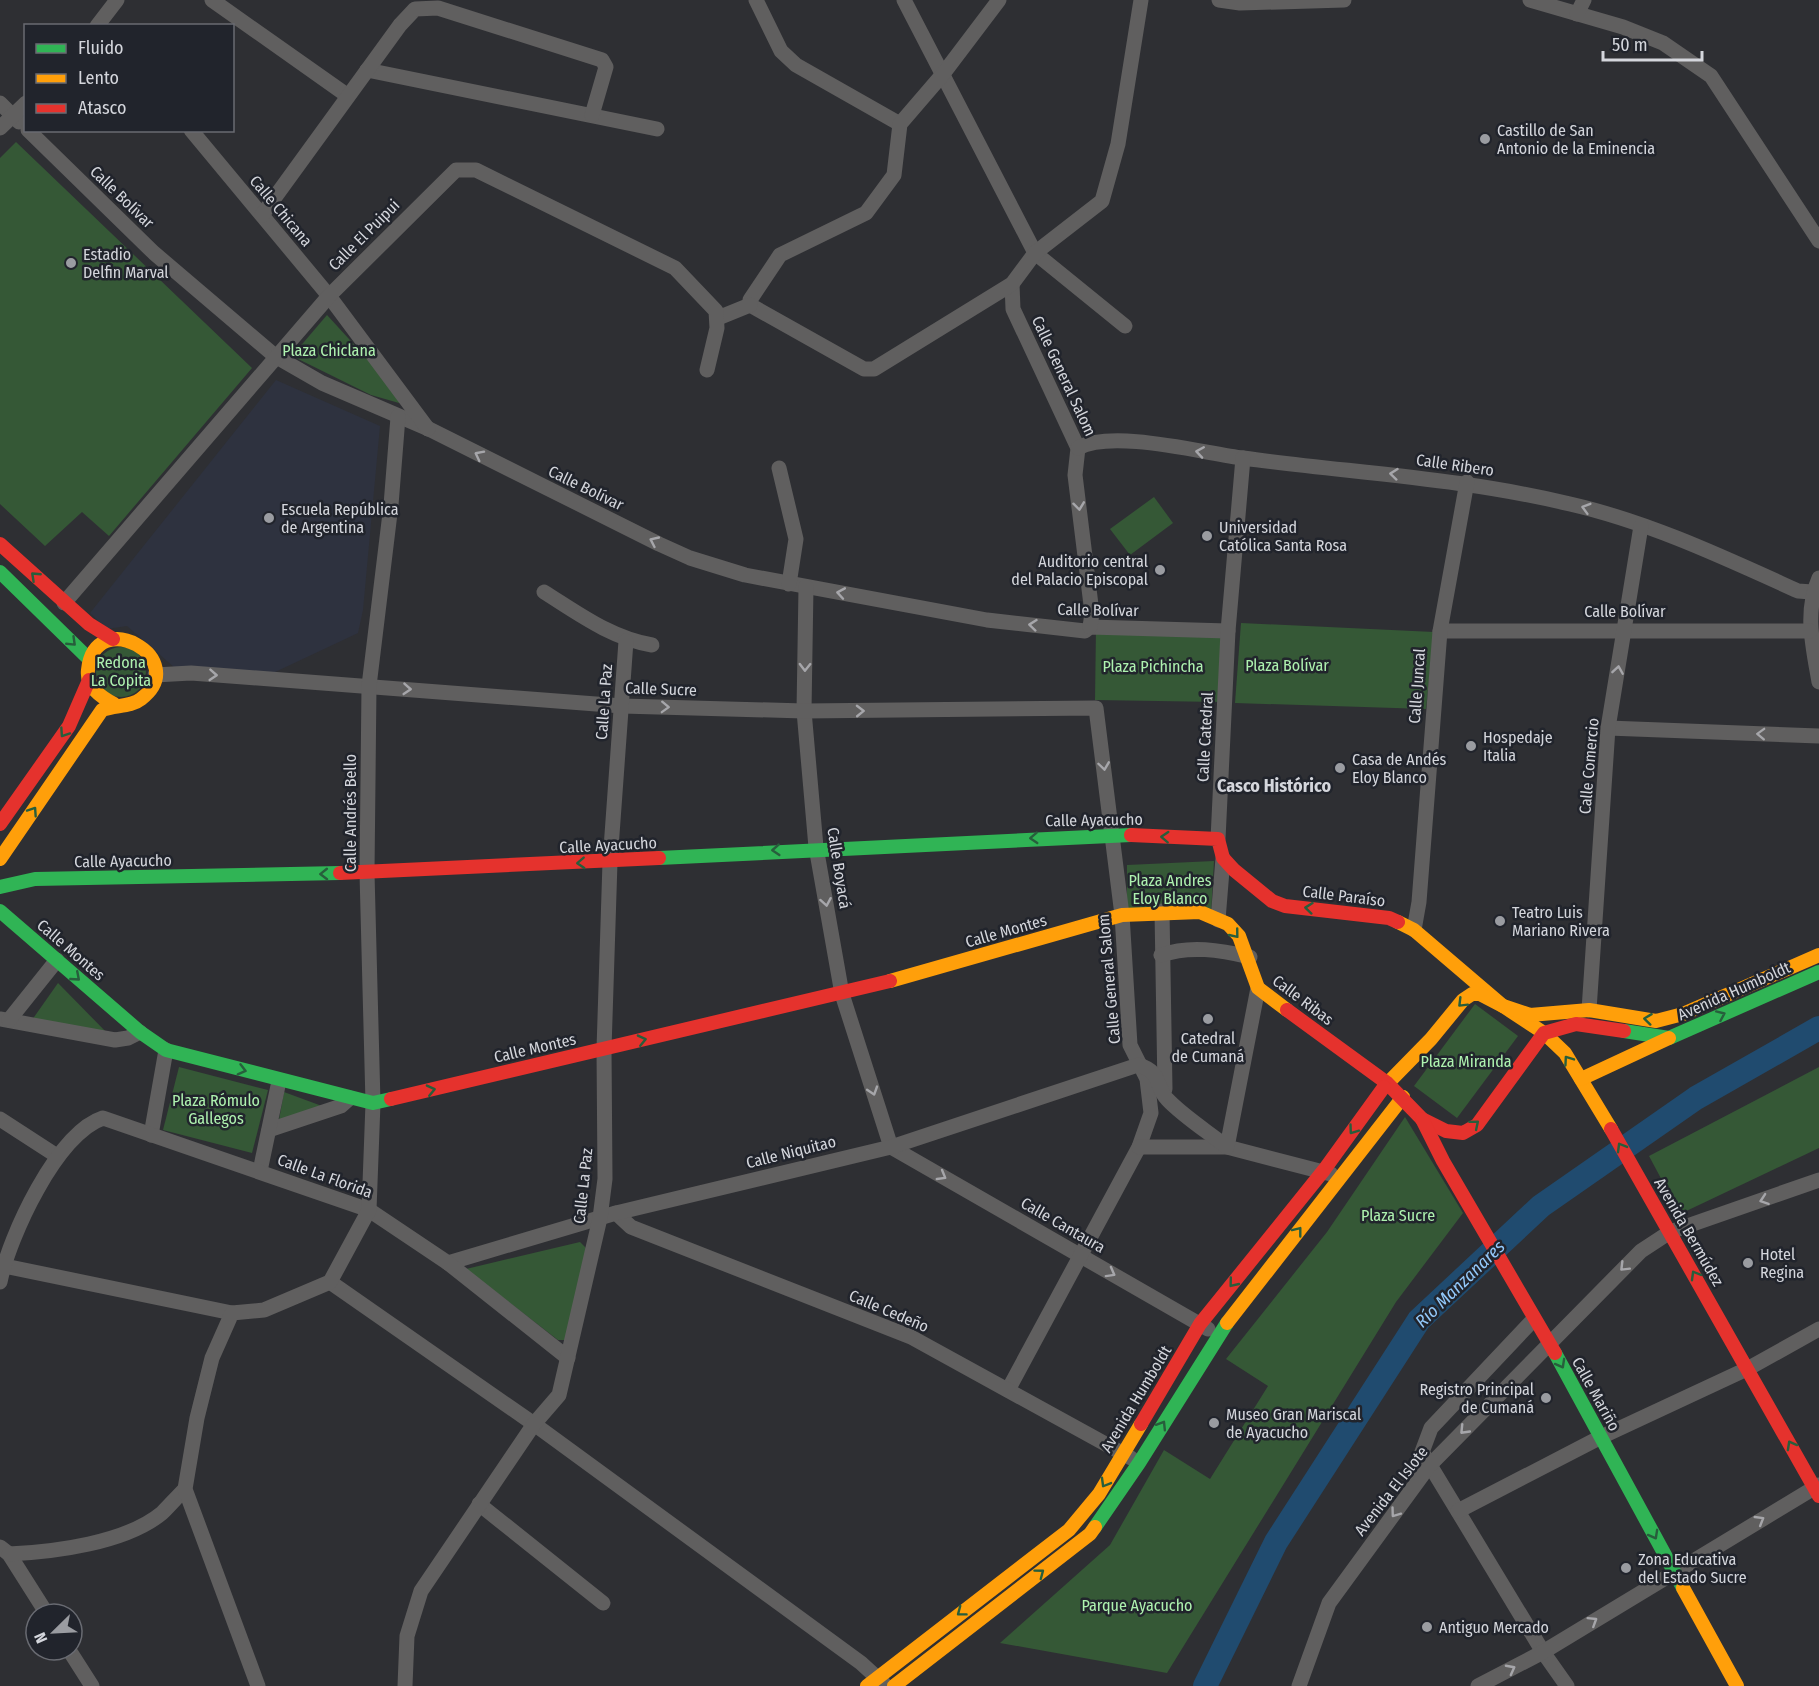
<svg xmlns="http://www.w3.org/2000/svg" width="1819" height="1686" viewBox="0 0 1819 1686" font-family="'Fira Sans Condensed',sans-serif">
<style>
.built{fill:#2e323f}
.green{fill:#355836}
.lines{fill:none;stroke-linecap:round;stroke-linejoin:round}
.river{stroke:#204b6f;stroke-width:24}
.street{stroke:#605f5f;stroke-width:15}
.fast{stroke:#30b455;stroke-width:14}
.slow{stroke:#ff9f0a;stroke-width:14}
.jam{stroke:#e5322d;stroke-width:14}
.oneway{stroke:#a6a6aa}
.oneway2{stroke:#275e3c}
.poi-dot{fill:#9a9ca1;stroke:#21242c;stroke-width:2}
.labels{text-anchor:middle;dominant-baseline:central;stroke-width:5;stroke-linejoin:round;paint-order:stroke}
.poi-label{font-size:16px;fill:#d4d6dc;stroke:#21242c;text-anchor:start}
.street-label{font-size:16px;fill:#d4d6dc;stroke:#21242c}
.park-label{font-size:16px;fill:#aef2af;stroke:#21242c}
.neighbourhood-label{font-size:18px;font-weight:bold;fill:#d4d6dc;stroke:#21242c}
.water-label{font-size:18px;font-style:italic;fill:#92c8fa;stroke:#21242c}
</style>
<rect width="100%" height="100%" fill="#2e2f33"/>
<path class="built" d="M276,380l104,46 -17,184 -5,23 -85,40 -98,-5 -48,-42 -20,3 -17,-16z"/>
<g class="green">
<path d="M16,142l236,226 -143,168 -27,-24 -37,34 -45,-42v-346z"/>
<path d="M327,315l76,83 -4,5 -28,-8 -79,-39z"/>
<path d="M1154,497l19,26 -43,32 -20,-26z"/>
<path d="M1241,623l193,9 -8,77 -191,-6z"/>
<path d="M1096,628l125,7 -2,67 -124,-2z"/>
<circle cx="121" cy="672" r="25"/>
<path d="M1214,861l-3,53 -84,3v-52z"/>
<path d="M58,983l52,53 -78,-16z"/>
<path d="M1475,1004l43,32 -61,82 -43,-32z"/>
<path d="M179,1067l89,23 -16,63 -89,-23z"/>
<path d="M1819,1067v81l-139,66 -31,-58z"/>
<path d="M284,1092l46,17 -51,11z"/>
<path d="M1405,1117l58,96 -67,89 -229,371 -167,-30 110,-98 54,-95 46,29 58,-93 -42,-27 101,-127z"/>
<path d="M580,1242l7,7 -22,91h-7l-92,-71z"/>
</g>
<g class="lines">
<path class="river" d="M1205,1686l71,-144 143,-222 122,-114 155,-108 123,-70"/>
<g class="street">
<path d="M212,0l136,96"/>
<path d="M756,0l25,51 15,14 104,59"/>
<path d="M904,0l131,253 90,73"/>
<path d="M1219,0l21,3 104,-3"/>
<path d="M1530,0l93,27 40,16 48,33 108,165"/>
<path d="M1577,14l7,-14"/>
<path d="M97,26l20,-26"/>
<path d="M367,70l290,59"/>
<path d="M0,103l19,19"/>
<path d="M0,128l26,-25"/>
<path d="M28,130l126,123 121,103 47,27 107,46 230,115 31,14 55,17 242,45 98,11 5,-4 138,4"/>
<path d="M191,130l138,166 99,133"/>
<path d="M262,215l138,-190 15,-16 23,-1 164,52 4,7 -14,48"/>
<path d="M1012,284l1,25 65,139 -3,27 17,138 -2,14"/>
<path d="M750,305l114,64h10l138,-85 23,-31 67,-52 16,-57 23,-144"/>
<path d="M750,305v-5l30,-45 86,-42 28,-38 6,-51 43,-50 56,-74"/>
<path d="M718,318l32,-13"/>
<path d="M1078,448c35,-19 125,5 165,10 110,15 219,20 327,46 79,18 155,54 228,87l14,1"/>
<path d="M779,468l17,71 -7,45"/>
<path d="M1819,578c-15,34 -6,69 0,104"/>
<path d="M806,587l-2,124 12,136 26,147 49,153 317,182"/>
<path d="M544,592c35,22 67,46 108,53"/>
<path d="M64,603l265,-307 127,-126h20l199,98 41,43 1,17 -10,42"/>
<path d="M1440,631h370"/>
<path d="M155,675l36,-2 431,33 182,5 292,-3 26,207 8,130 17,34 4,34 -12,34 -131,243"/>
<path d="M1608,728l211,8"/>
<path d="M1218,839l10,-208 15,-173"/>
<path d="M1162,911l3,178"/>
<path d="M1218,920l5,-62"/>
<path d="M1414,930l5,-28 21,-271 27,-149"/>
<path d="M1161,955c29,-10 59,-5 89,2"/>
<path d="M1589,1010l19,-282 33,-202"/>
<path d="M0,1019l115,21 13,-2 12,-6"/>
<path d="M9,1020l48,-60"/>
<path d="M0,1119l57,37"/>
<path d="M269,1130l72,-24 9,-8"/>
<path d="M151,1135l15,-85"/>
<path d="M1139,1147h88l104,27"/>
<path d="M260,1171l19,-90"/>
<path d="M616,1213l15,14 280,110 220,121"/>
<path d="M448,1263l168,-50 275,-66 247,-82c24,6 17,22 29,34 17,18 40,32 60,48l31,-159"/>
<path d="M0,1265l232,48"/>
<path d="M0,1282c9,-45 57,-149 103,-164l266,92 79,53 120,95"/>
<path d="M330,1282l204,142 327,239 23,21"/>
<path d="M1534,1319l-103,109 -9,24 121,200 24,34"/>
<path d="M479,1504l124,99"/>
<path d="M1458,1511l143,-74 148,-69 70,-39"/>
<path d="M0,1547l9,7 38,60"/>
<path d="M9,1554c45,-2 117,-11 153,-41 8,-8 15,-16 23,-24"/>
<path d="M69,1650l23,36"/>
<path d="M258,1686l-73,-197 12,-71 15,-60 20,-45 32,-3 66,-28 39,-72 4,-107 -6,-230 2,-187 22,-181 7,-88"/>
<path d="M405,1686l2,-50 14,-45 113,-167 25,-29 41,-177 5,-39 -1,-130 6,-187 16,-221"/>
<path d="M1299,1686l30,-83 100,-137 212,-215 29,-19 149,-52"/>
<path d="M1478,1686l65,-34 276,-167"/>
</g>
<g class="fast">
<path d="M0,572l90,88"/>
<path d="M659,858l472,-23"/>
<path d="M0,887l35,-8 305,-6"/>
<path d="M0,911l140,121 26,18 207,53 18,-4"/>
<path d="M1624,1031l45,7 150,-66"/>
<path d="M1555,1353l128,235"/>
<path d="M1095,1527l44,-64 88,-140"/>
</g>
<g class="slow">
<path d="M0,859l102,-149c13,-5 29,-3 39,-11 52,-40 -46,-95 -53,-29 -2,17 13,27 26,34"/>
<path d="M1398,922l16,8 89,76 41,27 21,20 46,76"/>
<path d="M890,981l232,-66 78,-3 28,12 11,12 19,52 29,22"/>
<path d="M1581,1079l88,-41"/>
<path d="M1384,1087l47,-48 32,-39 9,-6h8l23,12 27,9 59,-5 67,11 27,-7 136,-59"/>
<path d="M1227,1323l176,-226"/>
<path d="M1683,1588l54,98"/>
<path d="M867,1686l202,-156 30,-36 42,-70"/>
<path d="M894,1686l196,-152 5,-7"/>
</g>
<g class="jam">
<path d="M0,544l89,80 24,15"/>
<path d="M0,824l69,-98 20,-46"/>
<path d="M1131,835l87,4 5,19 11,12 38,31 13,5 104,12 9,4"/>
<path d="M340,873l319,-15"/>
<path d="M1287,1010l100,73 35,36 24,12 17,2 14,-8 67,-92 32,-9 48,7"/>
<path d="M391,1099l499,-118"/>
<path d="M1422,1119l21,42 112,192"/>
<path d="M1611,1129l208,367"/>
<path d="M1141,1424l59,-100 124,-154 60,-83"/>
</g>
</g>
<defs><path id="oneway-chevron" d="M-2-3.5L2.5 0L-2 3.5" fill="none" stroke-width="1.6" stroke-linecap="round" stroke-linejoin="round" transform="scale(1.5)"/></defs>
<g class="oneway">
<use href="#oneway-chevron" transform="translate(1200 452) rotate(-171)"/>
<use href="#oneway-chevron" transform="translate(479 455) rotate(-153)"/>
<use href="#oneway-chevron" transform="translate(1394 474) rotate(-174)"/>
<use href="#oneway-chevron" transform="translate(1079 506) rotate(83)"/>
<use href="#oneway-chevron" transform="translate(1586 508) rotate(-164)"/>
<use href="#oneway-chevron" transform="translate(654 541) rotate(-155)"/>
<use href="#oneway-chevron" transform="translate(841 593) rotate(-170)"/>
<use href="#oneway-chevron" transform="translate(1033 625) rotate(-174)"/>
<use href="#oneway-chevron" transform="translate(805 667) rotate(91)"/>
<use href="#oneway-chevron" transform="translate(1618 670) rotate(-81)"/>
<use href="#oneway-chevron" transform="translate(213 675) rotate(4)"/>
<use href="#oneway-chevron" transform="translate(407 689) rotate(4)"/>
<use href="#oneway-chevron" transform="translate(665 707) rotate(2)"/>
<use href="#oneway-chevron" transform="translate(860 711) rotate(-1)"/>
<use href="#oneway-chevron" transform="translate(1761 734) rotate(-178)"/>
<use href="#oneway-chevron" transform="translate(1104 766) rotate(82)"/>
<use href="#oneway-chevron" transform="translate(826 902) rotate(80)"/>
<use href="#oneway-chevron" transform="translate(873 1091) rotate(72)"/>
<use href="#oneway-chevron" transform="translate(942 1176) rotate(30)"/>
<use href="#oneway-chevron" transform="translate(1764 1200) rotate(161)"/>
<use href="#oneway-chevron" transform="translate(1624 1267) rotate(135)"/>
<use href="#oneway-chevron" transform="translate(1111 1273) rotate(29)"/>
<use href="#oneway-chevron" transform="translate(1464 1430) rotate(134)"/>
<use href="#oneway-chevron" transform="translate(1395 1513) rotate(126)"/>
<use href="#oneway-chevron" transform="translate(1760 1520) rotate(-31)"/>
<use href="#oneway-chevron" transform="translate(1593 1621) rotate(-32)"/>
<use href="#oneway-chevron" transform="translate(1511 1669) rotate(-28)"/>
</g>
<g class="oneway2">
<use href="#oneway-chevron" transform="translate(35 576) rotate(-137)"/>
<use href="#oneway-chevron" transform="translate(72 642) rotate(44)"/>
<use href="#oneway-chevron" transform="translate(64 733) rotate(124)"/>
<use href="#oneway-chevron" transform="translate(33 811) rotate(-56)"/>
<use href="#oneway-chevron" transform="translate(1165 837) rotate(-177)"/>
<use href="#oneway-chevron" transform="translate(1034 838) rotate(177)"/>
<use href="#oneway-chevron" transform="translate(776 850) rotate(176)"/>
<use href="#oneway-chevron" transform="translate(581 863) rotate(177)"/>
<use href="#oneway-chevron" transform="translate(324 874) rotate(179)"/>
<use href="#oneway-chevron" transform="translate(1309 908) rotate(-174)"/>
<use href="#oneway-chevron" transform="translate(1235 934) rotate(51)"/>
<use href="#oneway-chevron" transform="translate(76 977) rotate(41)"/>
<use href="#oneway-chevron" transform="translate(1462 1003) rotate(135)"/>
<use href="#oneway-chevron" transform="translate(1721 1015) rotate(-24)"/>
<use href="#oneway-chevron" transform="translate(1648 1019) rotate(-173)"/>
<use href="#oneway-chevron" transform="translate(642 1040) rotate(-13)"/>
<use href="#oneway-chevron" transform="translate(1568 1060) rotate(-125)"/>
<use href="#oneway-chevron" transform="translate(242 1070) rotate(15)"/>
<use href="#oneway-chevron" transform="translate(431 1090) rotate(-13)"/>
<use href="#oneway-chevron" transform="translate(1475 1124) rotate(-40)"/>
<use href="#oneway-chevron" transform="translate(1353 1130) rotate(126)"/>
<use href="#oneway-chevron" transform="translate(1621 1147) rotate(-120)"/>
<use href="#oneway-chevron" transform="translate(1298 1231) rotate(-52)"/>
<use href="#oneway-chevron" transform="translate(1695 1275) rotate(-120)"/>
<use href="#oneway-chevron" transform="translate(1233 1283) rotate(129)"/>
<use href="#oneway-chevron" transform="translate(1561 1364) rotate(61)"/>
<use href="#oneway-chevron" transform="translate(1162 1425) rotate(-58)"/>
<use href="#oneway-chevron" transform="translate(1791 1445) rotate(-119)"/>
<use href="#oneway-chevron" transform="translate(1105 1483) rotate(120)"/>
<use href="#oneway-chevron" transform="translate(1654 1535) rotate(61)"/>
<use href="#oneway-chevron" transform="translate(1040 1573) rotate(-37)"/>
<use href="#oneway-chevron" transform="translate(961 1612) rotate(143)"/>
</g>
<g class="poi-dot">
<circle cx="1485" cy="139" r="6"/>
<circle cx="71" cy="263" r="6"/>
<circle cx="269" cy="518" r="6"/>
<circle cx="1207" cy="536" r="6"/>
<circle cx="1160" cy="570" r="6"/>
<circle cx="1471" cy="746" r="6"/>
<circle cx="1340" cy="768" r="6"/>
<circle cx="1500" cy="921" r="6"/>
<circle cx="1208" cy="1019" r="6"/>
<circle cx="1748" cy="1263" r="6"/>
<circle cx="1546" cy="1398" r="6"/>
<circle cx="1214" cy="1423" r="6"/>
<circle cx="1626" cy="1568" r="6"/>
<circle cx="1427" cy="1627" r="6"/>
</g>
<g class="labels">
<g class="poi-label">
<text x="1497" y="130">Castillo de San<tspan x="1497" dy="18">Antonio de la Eminencia</tspan></text>
<text x="83" y="254">Estadio<tspan x="83" dy="18">Delfin Marval</tspan></text>
<text x="281" y="509">Escuela República<tspan x="281" dy="18">de Argentina</tspan></text>
<text x="1219" y="527">Universidad<tspan x="1219" dy="18">Católica Santa Rosa</tspan></text>
<text x="1148" y="561" text-anchor="end">Auditorio central<tspan x="1148" dy="18">del Palacio Episcopal</tspan></text>
<text x="1483" y="737">Hospedaje<tspan x="1483" dy="18">Italia</tspan></text>
<text x="1352" y="759">Casa de Andés<tspan x="1352" dy="18">Eloy Blanco</tspan></text>
<text x="1512" y="912">Teatro Luis<tspan x="1512" dy="18">Mariano Rivera</tspan></text>
<text x="1208" y="1038" text-anchor="middle">Catedral<tspan x="1208" dy="18">de Cumaná</tspan></text>
<text x="1760" y="1254">Hotel<tspan x="1760" dy="18">Regina</tspan></text>
<text x="1534" y="1389" text-anchor="end">Registro Principal<tspan x="1534" dy="18">de Cumaná</tspan></text>
<text x="1226" y="1414">Museo Gran Mariscal<tspan x="1226" dy="18">de Ayacucho</tspan></text>
<text x="1638" y="1559">Zona Educativa<tspan x="1638" dy="18">del Estado Sucre</tspan></text>
<text x="1439" y="1627">Antiguo Mercado</text>
</g>
<g class="street-label">
<text transform="translate(122 197) rotate(44)">Calle Bolívar</text>
<text transform="translate(281 211) rotate(50)">Calle Chicana</text>
<text transform="translate(364 235) rotate(-45)">Calle El Puipui</text>
<text transform="translate(1064 376) rotate(65)">Calle General Salom</text>
<text transform="translate(1455 465) rotate(8)">Calle Ribero</text>
<text transform="translate(586 488) rotate(26)">Calle Bolívar</text>
<text transform="translate(1098 610) rotate(1)">Calle Bolívar</text>
<text x="1625" y="611">Calle Bolívar</text>
<text transform="translate(1417 686) rotate(-86)">Calle Juncal</text>
<text transform="translate(661 689) rotate(2)">Calle Sucre</text>
<text transform="translate(604 702) rotate(-86)">Calle La Paz</text>
<text transform="translate(1205 737) rotate(-87)">Calle Catedral</text>
<text transform="translate(1589 766) rotate(-85)">Calle Comercio</text>
<text transform="translate(350 813) rotate(-90)">Calle Andrés Bello</text>
<text transform="translate(1094 820) rotate(-1)">Calle Ayacucho</text>
<text transform="translate(608 845) rotate(-3)">Calle Ayacucho</text>
<text transform="translate(123 861) rotate(-1)">Calle Ayacucho</text>
<text transform="translate(839 868) rotate(81)">Calle Boyacá</text>
<text transform="translate(1344 896) rotate(7)">Calle Paraíso</text>
<text transform="translate(1006 931) rotate(-16)">Calle Montes</text>
<text transform="translate(71 950) rotate(41)">Calle Montes</text>
<text transform="translate(1109 979) rotate(-95)">Calle General Salom</text>
<text transform="translate(1734 991) rotate(-24)">Avenida Humboldt</text>
<text transform="translate(1303 1000) rotate(37)">Calle Ribas</text>
<text transform="translate(535 1048) rotate(-13)">Calle Montes</text>
<text transform="translate(791 1152) rotate(-14)">Calle Niquitao</text>
<text transform="translate(325 1176) rotate(20)">Calle La Florida</text>
<text transform="translate(583 1186) rotate(-84)">Calle La Paz</text>
<text transform="translate(1063 1225) rotate(30)">Calle Cantaura</text>
<text transform="translate(1689 1232) rotate(60)">Avenida Bermúdez</text>
<text transform="translate(889 1311) rotate(23)">Calle Cedeño</text>
<text transform="translate(1596 1394) rotate(61)">Calle Mariño</text>
<text transform="translate(1136 1399) rotate(-59)">Avenida Humboldt</text>
<text transform="translate(1391 1491) rotate(-52)">Avenida El Islote</text>
</g>
<g class="park-label">
<text x="329" y="350">Plaza Chiclana</text>
<text x="121" y="662">Redona<tspan x="121" dy="18">La Copita</tspan></text>
<text x="1287" y="665">Plaza Bolívar</text>
<text x="1153" y="666">Plaza Pichincha</text>
<text x="1170" y="880">Plaza Andres<tspan x="1170" dy="18">Eloy Blanco</tspan></text>
<text x="1466" y="1061">Plaza Miranda</text>
<text x="216" y="1100">Plaza Rómulo<tspan x="216" dy="18">Gallegos</tspan></text>
<text x="1398" y="1215">Plaza Sucre</text>
<text x="1137" y="1605">Parque Ayacucho</text>
</g>
<g class="neighbourhood-label">
<text x="1274" y="786">Casco Histórico</text>
</g>
<g class="water-label">
<text transform="translate(1460 1284) rotate(-44)">Río Manzanares</text>
</g>
</g>
<rect x="24" y="24" width="210" height="108" fill="#21242c" stroke="#696b72" stroke-width="1.5"/>
<rect x="36" y="44" width="30" height="9" fill="#30b455" stroke="#696b72" stroke-width="1.5"/>
<text x="78" y="54" font-size="18" fill="#d4d6dc">Fluido</text>
<rect x="36" y="74" width="30" height="9" fill="#ff9f0a" stroke="#696b72" stroke-width="1.5"/>
<text x="78" y="84" font-size="18" fill="#d4d6dc">Lento</text>
<rect x="36" y="104" width="30" height="9" fill="#e5322d" stroke="#696b72" stroke-width="1.5"/>
<text x="78" y="114" font-size="18" fill="#d4d6dc">Atasco</text>
<g transform="translate(54 1632) rotate(246)"><circle r="28" fill="#21242c" stroke="#696b72" stroke-width="1.5"/>
<path d="M0-4.5L10 22L0 15L-10 22Z" fill="#9a9ca1"/>
<text y="-9" font-size="16" font-weight="bold" text-anchor="middle" fill="#d4d6dc">N</text>
</g>
<path d="M1603 51v9h99v-9" fill="none" stroke="#d4d6dc" stroke-width="3"/>
<text x="1612" y="51" font-size="18" fill="#d4d6dc" stroke="#21242c" stroke-width="4.5" paint-order="stroke">50 m</text>
</svg>
